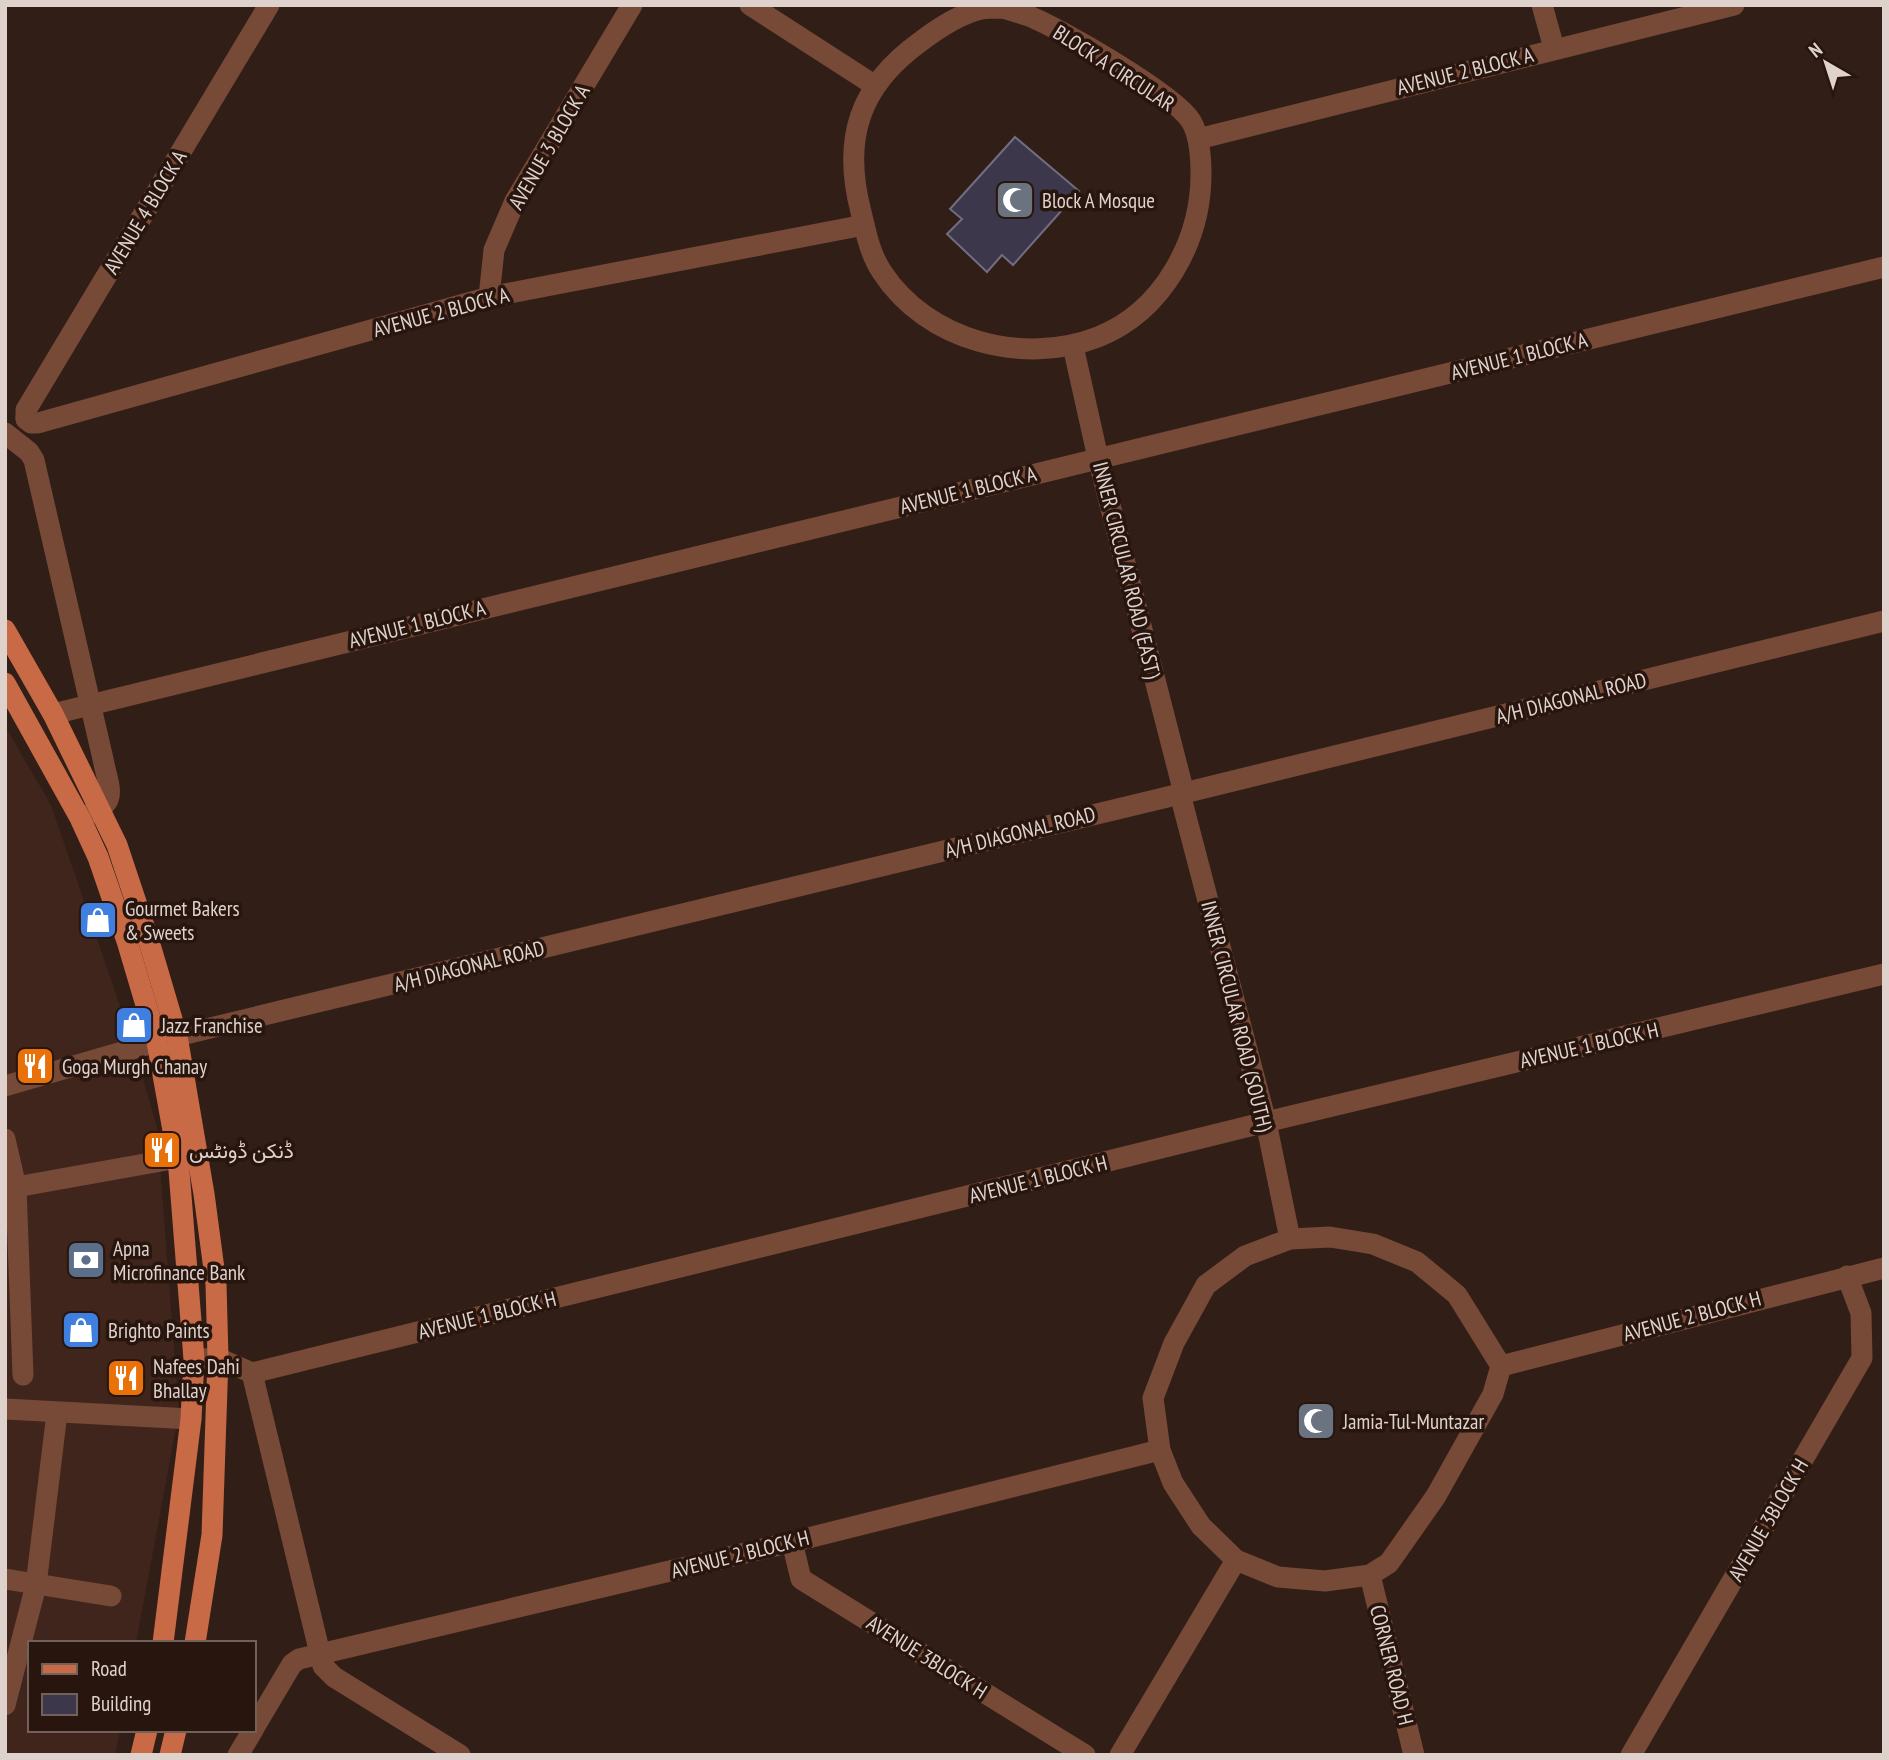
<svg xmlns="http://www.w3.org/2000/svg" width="1889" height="1760" viewBox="0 0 1889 1760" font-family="'PT Sans Narrow',Vazirmatn,sans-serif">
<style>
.built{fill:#3f251c}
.building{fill:#3c374a;stroke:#726d82;stroke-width:2}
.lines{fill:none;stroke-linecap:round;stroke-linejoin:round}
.minor{stroke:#774937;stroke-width:21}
.major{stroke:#c96a46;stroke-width:21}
.labels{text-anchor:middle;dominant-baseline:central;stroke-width:7;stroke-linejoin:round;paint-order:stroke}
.street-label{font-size:21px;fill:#dfd2cd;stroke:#27150e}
.poi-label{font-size:21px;fill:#dfd2cd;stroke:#27150e;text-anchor:start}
</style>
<rect width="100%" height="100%" fill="#311e17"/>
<path class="built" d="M5,726l46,79 80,233 26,89 22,285 -43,231h-106v87h90l-5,25h-110z"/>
<path class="building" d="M1015,137l64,54 -66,74 -11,-10 -15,17 -40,-38 15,-15 -12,-10z"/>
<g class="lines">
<g class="minor">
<path d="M750,5l124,80"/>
<path d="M1542,5l12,43"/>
<path d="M1003,8c8,3 17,5 26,8 32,13 145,78 162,105 9,15 10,36 10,53 0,67 -38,137 -103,163 -75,29 -171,4 -216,-65 -12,-18 -16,-39 -21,-60 -19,-73 -2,-126 59,-170 17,-13 40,-28 61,-33 7,-1 15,-1 22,-1z"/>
<path d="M1198,139l536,-134"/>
<path d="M489,297l5,-47 21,-49 117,-196"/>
<path d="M1073,346l25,112 86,335"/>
<path d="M26,419l5,4h7l451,-126 375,-72"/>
<path d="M26,419v-9l243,-405"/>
<path d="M5,433l24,19 5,8 69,299c6,31 17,44 -18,57"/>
<path d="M53,714l1831,-447"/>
<path d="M1180,794l86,328 24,117"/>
<path d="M5,1086l172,-50 1007,-243 700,-172"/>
<path d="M5,1139l11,48 7,188"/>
<path d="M16,1187l162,-29"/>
<path d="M1330,1237l43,7 44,18 40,33 44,71 -8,28 -57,102 -47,67 -19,12 -45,6 -47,-4 -42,-17 -35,-34 -28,-43 -13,-33 -7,-52 21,-55 32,-58 39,-29 45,-17z"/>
<path d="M203,1359l15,-1 34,15 1014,-251 618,-148"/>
<path d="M1501,1366l383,-98"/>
<path d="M252,1373l71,293 11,11 126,78"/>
<path d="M5,1409l186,10"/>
<path d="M792,1542l9,37 284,176"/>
<path d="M1370,1575l44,180"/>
<path d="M5,1579l106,17"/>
<path d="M5,1705l31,-120 21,-172"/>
<path d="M254,1728l38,-64 7,-5 493,-117 368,-92"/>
<path d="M238,1755l15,-25"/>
<path d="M1120,1755l116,-195"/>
<path d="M1631,1755l231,-397 -1,-45 -14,-37"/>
</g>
<g class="major">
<path d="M5,630l48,84 64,131 31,93 29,98 27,158 12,90 2,74 -6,177 -17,108"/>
<path d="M5,683l75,135 18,39 29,84 30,101 21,116 16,201 -3,60 -28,224"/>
<path d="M141,1755l6,-25"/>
<path d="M170,1755l6,-25"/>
</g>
</g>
<defs>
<g id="mosque-square" transform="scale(2.0125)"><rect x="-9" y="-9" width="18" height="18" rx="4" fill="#6b7280" stroke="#27150e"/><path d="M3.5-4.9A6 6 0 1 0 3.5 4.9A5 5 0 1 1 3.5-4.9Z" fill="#fff"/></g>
<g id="shop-square" transform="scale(2.0125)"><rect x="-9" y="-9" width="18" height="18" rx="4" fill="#3f7fe0" stroke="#27150e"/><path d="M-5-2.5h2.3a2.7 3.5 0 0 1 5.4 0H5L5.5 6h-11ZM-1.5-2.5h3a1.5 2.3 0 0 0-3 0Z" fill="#fff"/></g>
<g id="restaurant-square" transform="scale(2.0125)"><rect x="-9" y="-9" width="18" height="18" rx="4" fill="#e8710a" stroke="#27150e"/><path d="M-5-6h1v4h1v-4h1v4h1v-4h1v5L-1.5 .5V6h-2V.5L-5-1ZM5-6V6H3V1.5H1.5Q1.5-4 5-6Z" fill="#fff"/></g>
<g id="bank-square" transform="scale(2.0125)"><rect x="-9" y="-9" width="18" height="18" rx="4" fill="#5c6f8a" stroke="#27150e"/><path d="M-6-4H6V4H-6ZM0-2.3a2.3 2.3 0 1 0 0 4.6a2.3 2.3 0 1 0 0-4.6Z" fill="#fff"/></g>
</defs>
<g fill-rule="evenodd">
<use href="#mosque-square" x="1015" y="200"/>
<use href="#shop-square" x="98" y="920"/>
<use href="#shop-square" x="134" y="1025"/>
<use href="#restaurant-square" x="35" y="1066"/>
<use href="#restaurant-square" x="162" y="1150"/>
<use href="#bank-square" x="86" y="1260"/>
<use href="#shop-square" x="81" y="1330"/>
<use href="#restaurant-square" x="126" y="1378"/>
<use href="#mosque-square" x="1316" y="1421"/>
</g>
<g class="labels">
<g class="street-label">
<text transform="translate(1114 68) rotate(33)">BLOCK A CIRCULAR</text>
<text transform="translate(1465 71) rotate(-14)">AVENUE 2 BLOCK A</text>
<text transform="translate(549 147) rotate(-60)">AVENUE 3 BLOCK A</text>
<text transform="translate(145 212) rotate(-59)">AVENUE 4 BLOCK A</text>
<text transform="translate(441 312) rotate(-15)">AVENUE 2 BLOCK A</text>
<text transform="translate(1519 356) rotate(-14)">AVENUE 1 BLOCK A</text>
<text transform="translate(968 490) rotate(-14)">AVENUE 1 BLOCK A</text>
<text transform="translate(1127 570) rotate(76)">INNER CIRCULAR ROAD (EAST)</text>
<text transform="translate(417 624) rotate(-14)">AVENUE 1 BLOCK A</text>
<text transform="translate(1571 698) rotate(-14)">A/H DIAGONAL ROAD</text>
<text transform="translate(1020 832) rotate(-14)">A/H DIAGONAL ROAD</text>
<text transform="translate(469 966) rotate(-14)">A/H DIAGONAL ROAD</text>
<text transform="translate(1237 1016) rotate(76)">INNER CIRCULAR ROAD (SOUTH)</text>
<text transform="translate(1589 1045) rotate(-13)">AVENUE 1 BLOCK H</text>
<text transform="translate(1038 1179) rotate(-14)">AVENUE 1 BLOCK H</text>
<text transform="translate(487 1315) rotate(-14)">AVENUE 1 BLOCK H</text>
<text transform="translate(1692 1316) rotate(-15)">AVENUE 2 BLOCK H</text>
<text transform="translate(1768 1520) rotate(-60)">AVENUE 3BLOCK H</text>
<text transform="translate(740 1554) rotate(-14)">AVENUE 2 BLOCK H</text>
<text transform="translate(927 1657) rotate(32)">AVENUE 3BLOCK H</text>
<text transform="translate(1392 1665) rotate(76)">CORNER ROAD H</text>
</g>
<g class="poi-label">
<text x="1042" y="200">Block A Mosque</text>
<text x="125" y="908">Gourmet Bakers<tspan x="125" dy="24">&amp; Sweets</tspan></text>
<text x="161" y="1025">Jazz Franchise</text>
<text x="62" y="1066">Goga Murgh Chanay</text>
<text x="189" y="1150">ڈنکن ڈونٹس</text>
<text x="113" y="1248">Apna<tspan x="113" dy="24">Microfinance Bank</tspan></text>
<text x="108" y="1330">Brighto Paints</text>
<text x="153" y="1366">Nafees Dahi<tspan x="153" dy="24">Bhallay</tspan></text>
<text x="1343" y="1421">Jamia-Tul-Muntazar</text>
</g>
</g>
<rect width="1889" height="1760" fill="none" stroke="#dfd2cd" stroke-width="14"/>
<rect x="28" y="1641" width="228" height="91" fill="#27150e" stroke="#71615a" stroke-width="2"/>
<rect x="42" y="1664" width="35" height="10" fill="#c96a46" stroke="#71615a" stroke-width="2"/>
<text x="91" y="1676" font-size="21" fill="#dfd2cd">Road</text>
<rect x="42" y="1694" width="35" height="21" fill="#3c374a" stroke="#71615a" stroke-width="2"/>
<text x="91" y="1711" font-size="21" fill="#dfd2cd">Building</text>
<g transform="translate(1826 63) rotate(321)" stroke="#27150e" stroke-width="5" paint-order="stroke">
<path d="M0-5L12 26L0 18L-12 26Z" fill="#dfd2cd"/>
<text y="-10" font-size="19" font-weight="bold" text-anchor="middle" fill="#dfd2cd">N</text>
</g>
</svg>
